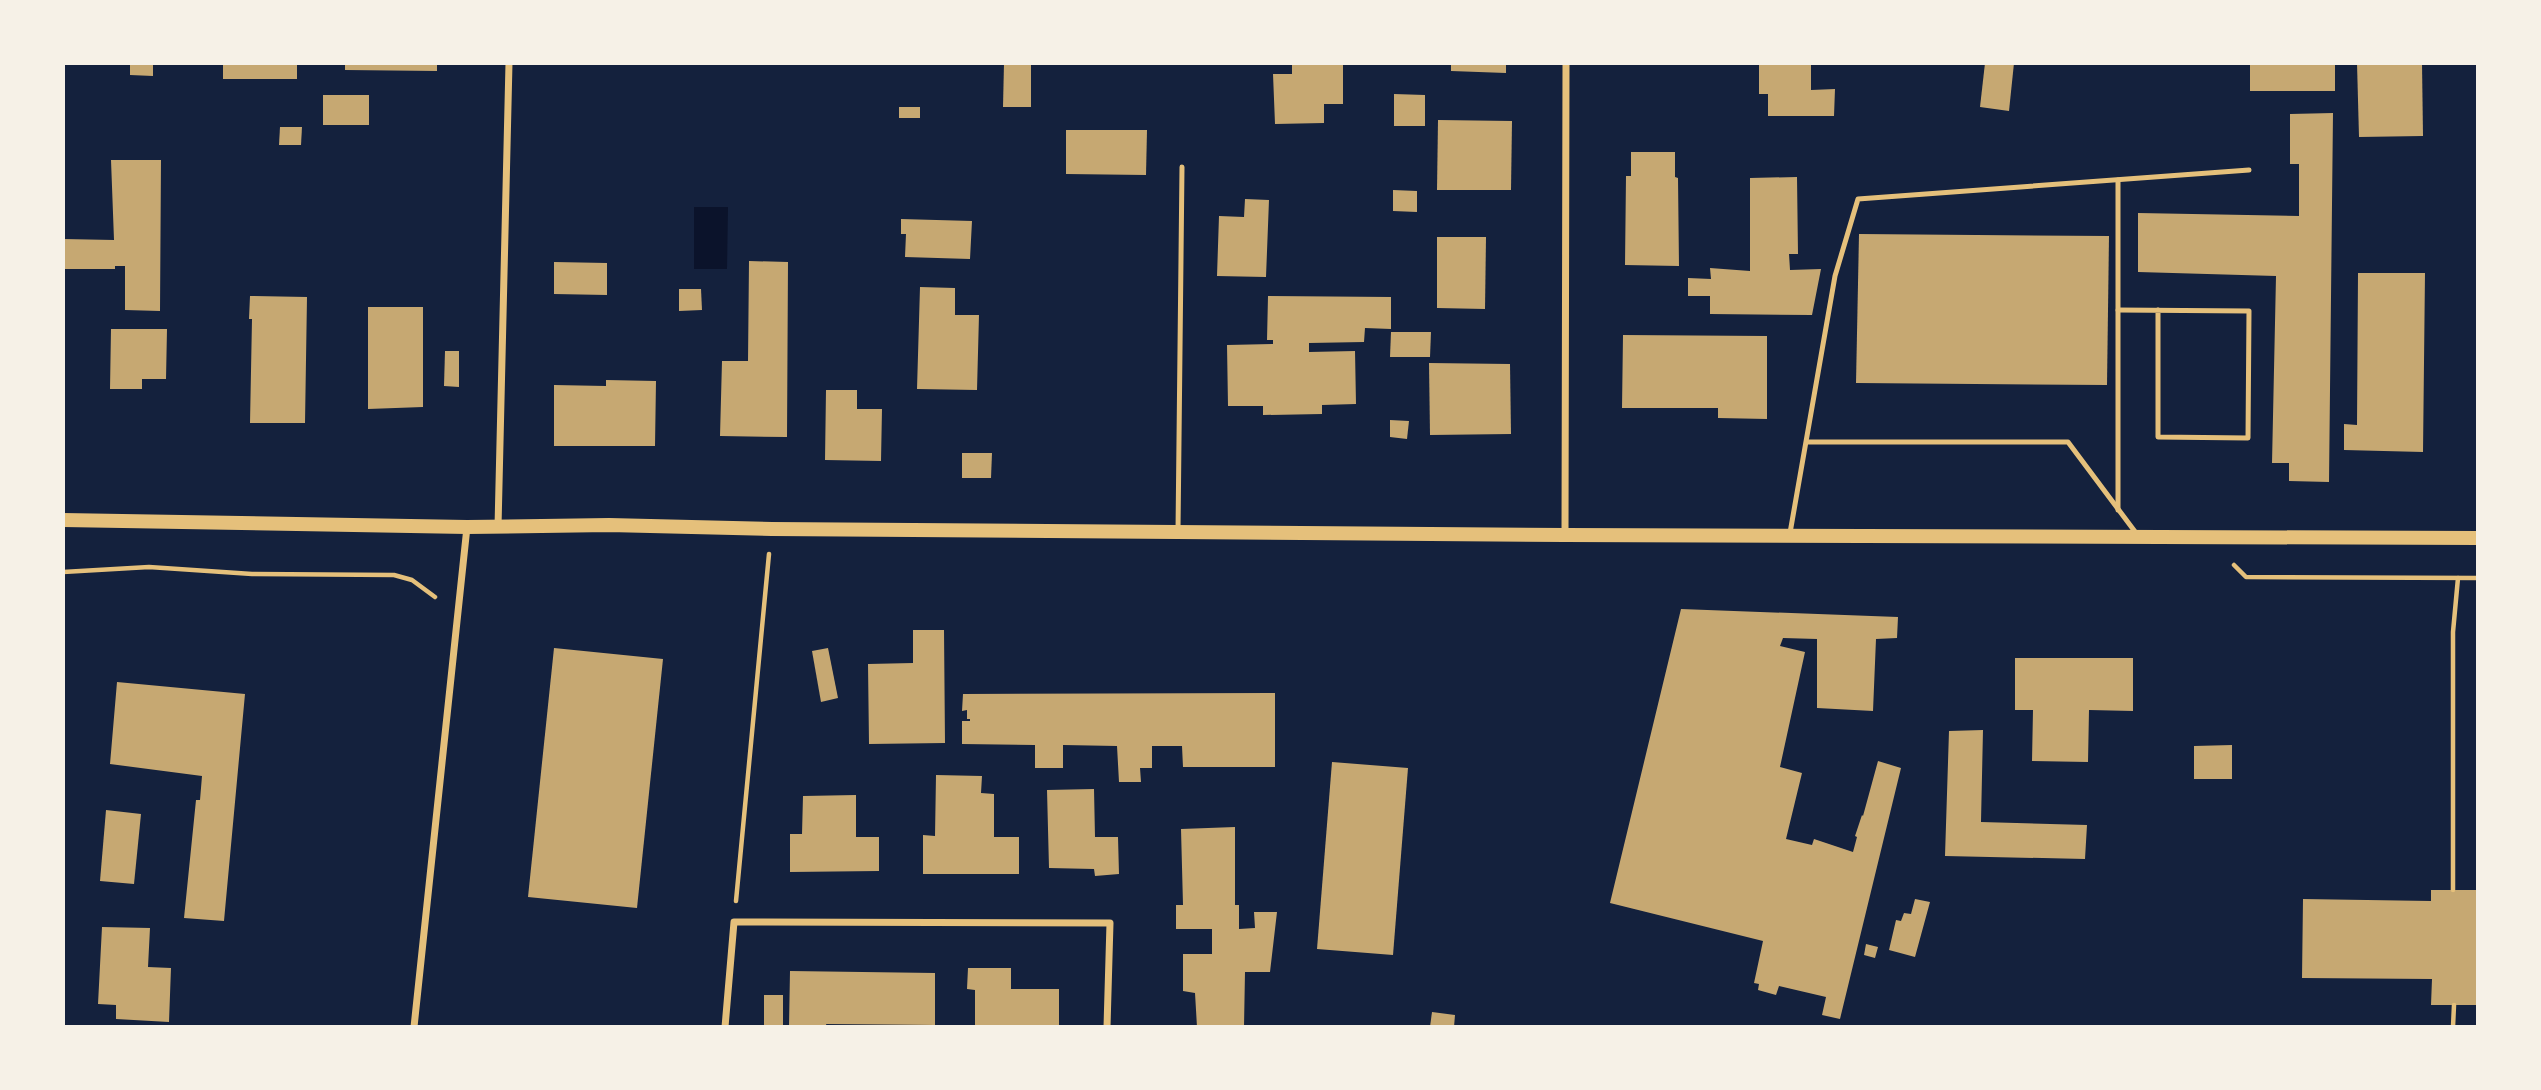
<svg xmlns="http://www.w3.org/2000/svg" width="2541" height="1090" viewBox="0 0 2541 1090" font-family="'Fira Sans',sans-serif">
<style>
.water{fill:#0b132b}
.building{fill:#c6a872}
.lines{fill:none;stroke-linecap:round;stroke-linejoin:round}
.path{stroke:#e5c07b;stroke-width:4.5}
.service{stroke:#e5c07b;stroke-width:5}
.minor{stroke:#e5c07b;stroke-width:7}
.secondary{stroke:#e5c07b;stroke-width:14}
</style>
<rect width="100%" height="100%" fill="#14213d"/>
<path class="water" d="M694,207h34l-1,62h-33z"/>
<g class="building">
<path d="M130,63h23v13l-23,-1z"/>
<rect x="223" y="63" width="74" height="16"/>
<path d="M345,63h92v8l-92,-1z"/>
<path d="M1004,63h27v44h-28z"/>
<path d="M1292,63h51v41h-19v19l-49,1 -2,-50h19z"/>
<path d="M1451,63h55v10l-55,-2z"/>
<path d="M1759,63h52v27l24,-1 -1,27h-66v-22h-9z"/>
<path d="M1985,63h29l-5,48 -29,-4z"/>
<rect x="2250" y="63" width="85" height="28"/>
<path d="M2357,63h65l1,73 -64,1z"/>
<path d="M1394,94l31,1v31h-31z"/>
<rect x="323" y="95" width="46" height="30"/>
<rect x="899" y="107" width="21" height="11"/>
<path d="M2333,113l-4,369 -40,-1v-18h-17l4,-187 -138,-4v-59l161,3v-52h-9v-50z"/>
<path d="M1438,120l74,1 -1,69h-74z"/>
<path d="M280,127h22l-1,18h-22z"/>
<path d="M1066,130h81l-1,45 -80,-1z"/>
<path d="M1631,152h44v25l3,1 1,88 -54,-1 1,-89h5z"/>
<path d="M111,160h50l-1,151 -35,-1v-44h-10v3h-52v-30l51,1z"/>
<path d="M1797,177l1,77h-9l1,16 31,-1 -9,46 -102,-1v-18h-22v-18l23,1 -1,-11 40,3v-93z"/>
<path d="M1393,190l24,1v21l-24,-1z"/>
<path d="M1245,199l24,1 -3,77 -49,-1 2,-60 25,1z"/>
<path d="M901,219l71,2 -2,38 -65,-2 1,-23h-5z"/>
<path d="M1859,234l250,2 -2,149 -251,-2z"/>
<path d="M1437,237h49l-1,72 -48,-1z"/>
<path d="M749,261l39,1 -1,175 -67,-1 2,-75h26z"/>
<path d="M554,262l53,1v32l-53,-1z"/>
<path d="M2358,273h67l-2,179 -79,-2v-26l13,1z"/>
<path d="M920,287l35,1v27h24l-2,75 -60,-1z"/>
<path d="M679,289h22l1,21 -23,1z"/>
<path d="M250,296l57,1 -2,126h-55l2,-104h-3z"/>
<path d="M1268,296l123,1v32l-26,-1 -1,14 -55,1v9l46,-1 1,53 -34,1v9l-59,1v-9h-35l-1,-61 46,-1v-4h-6z"/>
<path d="M368,307h55v100l-55,2z"/>
<path d="M111,329h56l-1,50h-24v10h-32z"/>
<path d="M1391,332h40l-1,25h-40z"/>
<path d="M1623,335l144,1v83l-49,-1v-10h-96z"/>
<path d="M445,351h14v36l-15,-1z"/>
<path d="M1429,363l81,1 1,70 -81,1z"/>
<path d="M606,380l50,1 -1,65h-101v-61l52,1z"/>
<path d="M826,390h31v19h25l-1,52 -56,-1z"/>
<path d="M1390,420l19,1 -2,18 -17,-2z"/>
<path d="M962,453h30l-1,25h-29z"/>
<path d="M1681,609l217,8 -1,21 -21,1 -3,72 -56,-3v-69l-34,-1 -3,8 25,6 -25,115 22,6 -16,66 26,6 2,-6 39,13 4,-15 -2,-1 7,-21 1,1 15,-55 23,7 -61,251 -18,-4 4,-18 -47,-11 -3,9 -18,-5 1,-6 -5,-1 9,-42 -153,-38z"/>
<path d="M913,630h31l1,113 -76,1 -1,-80 45,-1z"/>
<path d="M554,648l109,11 -26,249 -109,-11z"/>
<path d="M828,648l10,50 -17,4 -9,-51z"/>
<path d="M2015,658h118v53l-44,-1 -1,52 -56,-1 1,-51h-18z"/>
<path d="M117,682l128,12 -21,227 -40,-3 12,-118h4l2,-24 -92,-12z"/>
<path d="M1275,693v74h-92l-1,-21h-30v22h-12l1,14h-22l-2,-36 -54,-1v23h-28v-23l-73,-1v-23h8v-2h-3v-9l-5,1 1,-17z"/>
<path d="M1983,730l-2,92 106,3 -2,34 -140,-3 4,-125z"/>
<path d="M2232,745v34h-38v-33z"/>
<path d="M1332,762l76,6 -15,187 -76,-6z"/>
<path d="M936,775l46,1 -1,17 13,1v43h25v37h-96v-39l12,1z"/>
<path d="M1094,789l1,48h23l1,37 -24,2 -1,-7 -45,-1 -2,-78z"/>
<path d="M856,795v42h23v34l-89,1v-38h12l1,-38z"/>
<path d="M106,810l35,4 -7,70 -34,-3z"/>
<path d="M1235,827v78h4v24l16,-1 -1,-16h23l-7,60h-25l-1,55h-47l-2,-34 -12,-2v-37h29v-25h-36v-24h7l-2,-76z"/>
<path d="M2431,890h47v115h-47l1,-26 -130,-1 1,-79 128,2z"/>
<path d="M1915,899l15,3 -15,55 -26,-7 7,-30 5,1 3,-8 7,1z"/>
<path d="M102,927l48,1 -2,39 23,1 -2,54 -53,-3v-14l-18,-1z"/>
<path d="M1866,944l12,3 -3,11 -11,-3z"/>
<path d="M968,968h43v21h48v38h-84v-37l-8,-1z"/>
<path d="M790,971l145,2v52l-109,-1 1,3h-38z"/>
<rect x="764" y="995" width="19" height="32"/>
<path d="M1432,1012l23,3 -1,12h-24z"/>
</g>
<g class="lines">
<g class="path">
<path d="M2234,565l12,12 232,1"/>
<path d="M63,572l86,-5 103,7 142,1 18,5 23,17"/>
<path d="M2453,890v-258l5,-54"/>
<path d="M736,901l33,-347"/>
<path d="M2453,1027l1,-22"/>
</g>
<g class="service">
<path d="M2118,180v330"/>
<path d="M2118,310l131,1 -1,127 -90,-1v-127"/>
<path d="M1807,442h261l68,91"/>
<path d="M1178,531l4,-364"/>
<path d="M1790,533l45,-257 23,-77 391,-29"/>
</g>
<g class="minor">
<path d="M498,527l11,-464"/>
<path d="M1565,535l1,-472"/>
<path d="M414,1027l53,-500"/>
<path d="M725,1027l9,-105 376,1 -3,104"/>
</g>
<path class="secondary" d="M63,520l404,7 142,-2 163,4 793,6 913,3"/>
</g>
<rect width="2541" height="1090" fill="none" stroke="#f6f1e7" stroke-width="130"/>
</svg>
